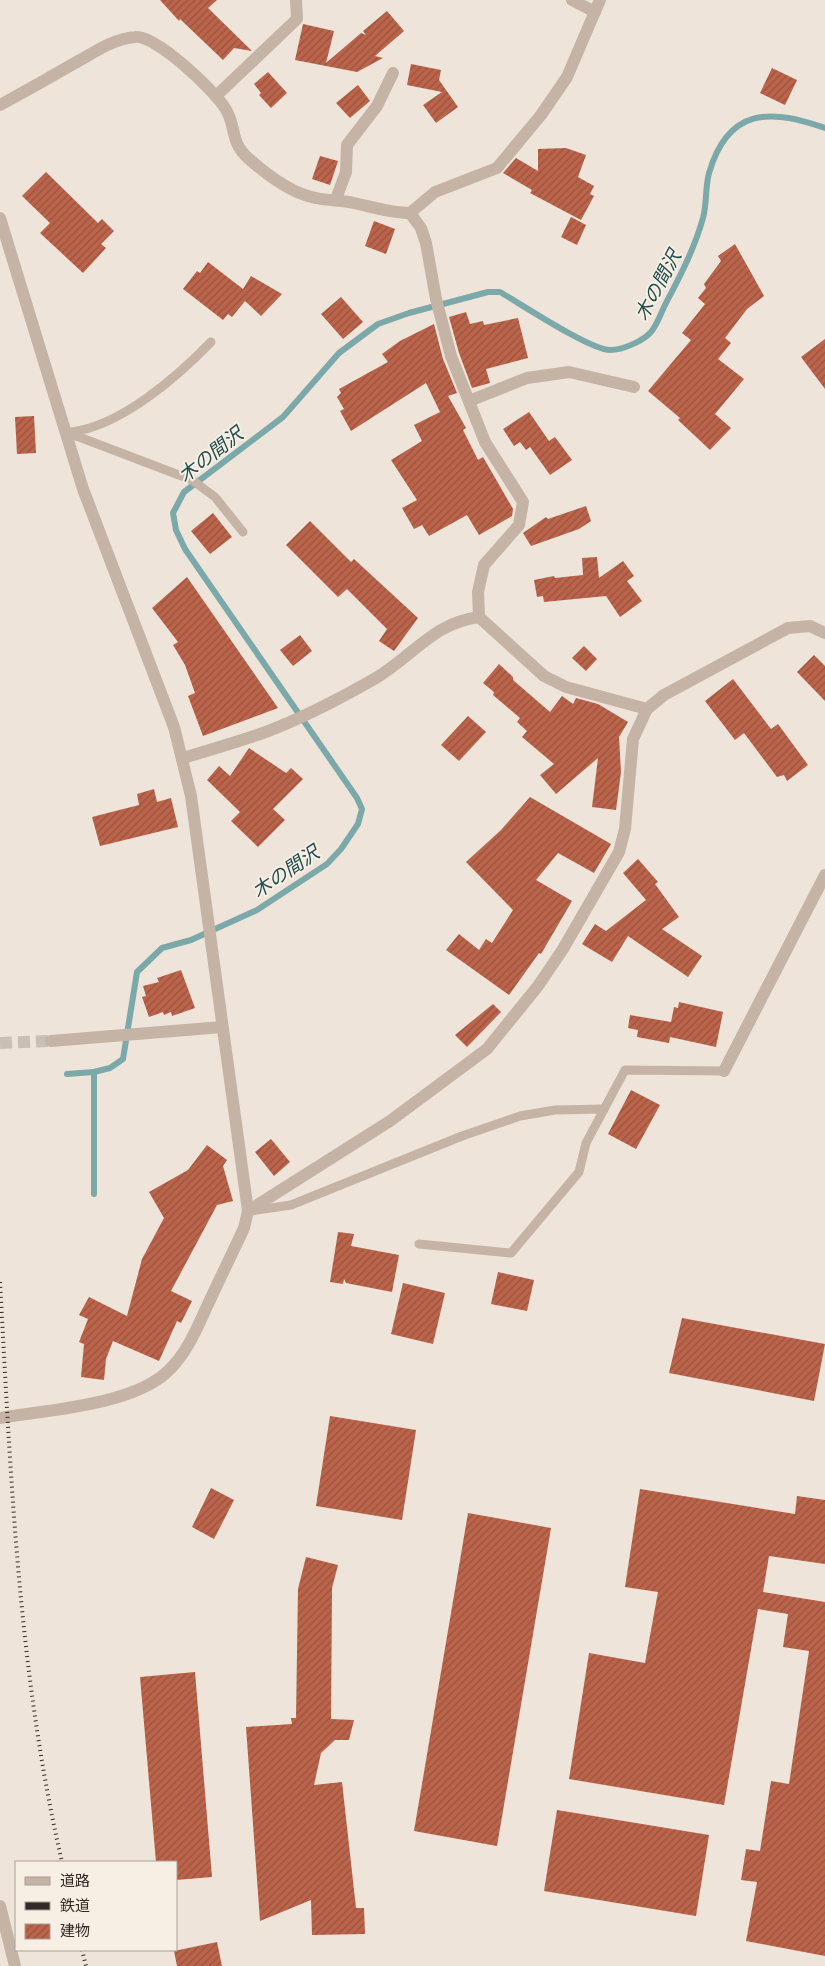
<svg xmlns="http://www.w3.org/2000/svg" width="825" height="1966" viewBox="0 0 825 1966" font-family="'Exo 2','Noto Sans JP',sans-serif">
<style>
.lines{fill:none;stroke-linecap:round;stroke-linejoin:round}
.stream{stroke:#7ba8a9;stroke-width:6}
.building{fill:url(#building-hatch)}
.minor-tunnel{stroke:#c8bfb5;stroke-width:12;stroke-dasharray:12 6;stroke-linecap:butt}
.service{stroke:#c5b4a6;stroke-width:9}
.minor{stroke:#c5b4a6;stroke-width:12}
.tertiary{stroke:#c5b4a6;stroke-width:12}
.rail{stroke:#322a26;stroke-width:4;stroke-dasharray:1 4;stroke-linecap:butt}
.labels{text-anchor:middle;dominant-baseline:central;stroke-width:4;stroke-linejoin:round;paint-order:stroke}
.water-label{font-size:19px;font-style:italic;fill:#204d4f;stroke:#f7eee4}
</style>
<defs>
<pattern id="building-hatch" width="6" height="6" patternUnits="userSpaceOnUse" patternTransform="scale(1.25)"><rect width="6" height="6" fill="#bb644b"/><path d="M-1 1l2-2M0 6l6-6M5 7l2-2" fill="none" stroke="#99533e"/></pattern>
</defs>
<rect width="100%" height="100%" fill="#eee4d9"/>
<g class="lines">
<g class="stream">
<path d="M67,1074l27,-2"/>
<path d="M94,1194v-122l16,-4 13,-9 14,-87 25,-24 29,-8 66,-30 70,-46 14,-15 17,-25 4,-15 -5,-11 -172,-249 -9,-19 -3,-17 11,-21 99,-75 56,-64 39,-29 31,-11 79,-21h12c21,12 90,58 110,58 13,0 33,-9 41,-18 6,-7 10,-19 14,-27 15,-29 29,-55 38,-87 4,-14 2,-30 6,-45 19,-65 61,-65 116,-45"/>
</g>
</g>
<g class="building">
<path d="M160,0h57l-9,8 44,43 -18,-3 -11,12 -43,-41 -1,2z"/>
<path d="M387,11l17,20 -29,25 8,2 -26,14 -62,-12 8,-36 31,7 -8,32 35,-30 5,2 -3,-4z"/>
<path d="M411,64l30,6 -2,10 19,27 -22,16 -13,-18 19,-13 -35,-7z"/>
<path d="M772,68l25,12 -12,25 -25,-12z"/>
<path d="M268,72l19,21 -16,15 -12,-13 2,-2 -7,-9z"/>
<path d="M358,85l12,16 -20,17 -14,-15z"/>
<path d="M566,148l20,7 -8,22 16,9 -4,8 4,2 -13,24 -51,-27 2,-3 -29,-17 13,-15 22,13v-22z"/>
<path d="M320,156l18,5 -8,24 -18,-6z"/>
<path d="M46,172l52,51 4,-4 12,12 -13,13 5,4 -23,25 -43,-40 10,-10 -28,-27z"/>
<path d="M571,217l15,8 -9,20 -16,-8z"/>
<path d="M374,221l21,8 -9,25 -21,-8z"/>
<path d="M735,244l29,52 -17,13 -22,29 6,5 -13,16 26,20 -29,35 16,14 -21,22 -32,-30 2,-2 -32,-27 43,-51 -9,-7 23,-29 -7,-6 8,-10 -2,-4 17,-23 -3,-5z"/>
<path d="M208,262l35,27 8,-13 31,18 -21,22 -16,-15 -13,16 -4,-3 -5,6 -40,-31 14,-18 3,2z"/>
<path d="M341,297l22,25 -20,17 -22,-25z"/>
<path d="M466,312l4,12 13,-3 1,4 34,-7 10,40 -42,11 4,14 -18,5 -13,-35 -10,-36z"/>
<path d="M434,324l9,35 14,34 -9,3 18,32 -3,2 15,30 5,-3 30,52 -1,7 -33,19 -12,-20 -38,21 -7,-11 -8,4 -12,-21 15,-8 -26,-40 31,-19 -8,-16 26,-13 -14,-29 -75,48 -11,-20 4,-2 -7,-12 4,-4 -2,-4 49,-27 -6,-8 18,-13z"/>
<path d="M825,339v50l-24,-32z"/>
<path d="M529,412l20,29 6,-4 17,23 -22,15 -20,-28 -4,3 -6,-8 -6,4 -11,-17z"/>
<path d="M34,416l2,37 -19,1 -2,-37z"/>
<path d="M586,506l5,15 -12,8 -48,17 -8,-13 23,-16 2,2z"/>
<path d="M213,513l19,24 -22,17 -19,-23z"/>
<path d="M310,521l41,41 3,-3 64,59 -24,33 -15,-10 8,-12 -40,-40 -9,8 -52,-52z"/>
<path d="M597,557l2,21 24,-17 11,15 -7,5 15,20 -22,16 -14,-21 -62,6 -1,-6 -6,1 -3,-17 20,-4 1,2 28,-3 -1,-17z"/>
<path d="M187,577l91,131 -75,28 -15,-40 7,-3 -10,-28 -12,-20 5,-3 -26,-34z"/>
<path d="M300,635l12,16 -19,15 -13,-16z"/>
<path d="M584,646l13,13 -11,12 -14,-13z"/>
<path d="M814,655l11,11v35l-28,-29z"/>
<path d="M499,664l14,13v3l37,32 12,-16 11,8 3,-6 22,6 30,18 -9,15 2,35 -5,38 -24,-3 6,-49 -42,36 -16,-19 14,-11 -32,-27 5,-6 -10,-9 3,-4 -27,-23 1,-3 -11,-9z"/>
<path d="M733,679l38,50 7,-5 30,41 -21,16 -3,-6 -7,2 -33,-44 -9,7 -30,-39z"/>
<path d="M468,716l18,16 -27,29 -18,-16z"/>
<path d="M249,748l37,25 5,-5 12,11 -30,30 12,11 -27,27 -27,-26 9,-9 -33,-32 12,-14 11,10z"/>
<path d="M154,789l3,13 14,-4 7,29 -78,19 -8,-29 47,-12 -2,-11z"/>
<path d="M530,797l81,47 -17,29 -36,-20 -22,27 36,21 -31,53 -2,-1 -30,42 -63,-45 13,-16 20,16 7,-11 6,4 21,-33 -47,-48 35,-32z"/>
<path d="M638,859l20,23 -3,2 24,33 -17,12 40,27 -14,21 -60,-41 -16,26 -30,-18 13,-20 11,7 40,-31 -23,-27z"/>
<path d="M181,970l14,38 -23,8 -1,-4 -7,3 -1,-3 -14,5 -7,-20 4,-1 -3,-10 16,-4 -2,-4z"/>
<path d="M679,1002l44,10 -7,35 -46,-10 -1,6 -32,-6 1,-7 -10,-2 2,-13 41,7 3,-15 4,1z"/>
<path d="M493,1004l8,8 -34,35 -12,-12z"/>
<path d="M631,1090l29,15 -24,44 -28,-15z"/>
<path d="M271,1139l19,23 -16,14 -19,-24z"/>
<path d="M207,1145l20,15 -4,6 10,35 -16,4 -46,86 21,10 -11,22 -4,-2 -18,40 -46,-20 -7,18 -2,21 -23,-3 3,-33 -5,-2 9,-23 -9,-4 10,-18 38,19 15,-57 22,-41 -15,-26 39,-22z"/>
<path d="M338,1232l16,2 -3,12 48,9 -7,37 -46,-9 -2,-4 -1,5 -13,-2z"/>
<path d="M498,1272l36,8 -7,31 -36,-7z"/>
<path d="M403,1283l42,10 -12,51 -42,-10z"/>
<path d="M682,1318l143,26 -11,57 -145,-28z"/>
<path d="M330,1416l86,14 -14,90 -86,-14z"/>
<path d="M211,1488l23,12 -20,39 -22,-12z"/>
<path d="M640,1489l155,25 2,-18 28,4v64l-56,-8 -6,36 62,10v354l-79,-15 11,-59 -16,-2 5,-31 14,2 11,-70 18,3 20,-133 -26,-4 5,-33 -30,-5 -34,196 -155,-26 20,-126 56,10 13,-71 -33,-5z"/>
<path d="M468,1513l83,15 -54,318 -83,-15z"/>
<path d="M306,1557l32,8 -6,23 -1,131 23,1 -5,20h-14l-14,13 -7,32 28,-3 14,126h8l1,26 -53,1 -1,-35 -51,21 -14,-194 46,-3 -1,-6h5l2,-129z"/>
<path d="M195,1672l17,205 -36,3v-18h-20l-16,-185z"/>
<path d="M557,1810l152,25 -13,81 -152,-25z"/>
<path d="M217,1942l5,24h-45l-3,-15z"/>
</g>
<g class="lines">
<path class="minor-tunnel" d="M0,1043l51,-2"/>
<g class="service">
<path d="M66,432l126,48 23,17 28,35"/>
<path d="M71,432c50,-6 106,-55 140,-90"/>
<path d="M251,1211l40,-6 171,-69 58,-20 35,-6 49,-1"/>
<path d="M419,1244l92,9 68,-81 7,-29 39,-73 99,1"/>
</g>
<g class="minor">
<path d="M572,0l23,12"/>
<path d="M216,96l81,-77 -1,-19"/>
<path d="M0,105c24,-13 49,-27 73,-41 19,-10 39,-25 62,-27 20,-3 80,54 90,71 12,18 4,33 23,50 18,16 44,36 68,40 13,3 25,2 38,5 18,4 37,10 56,10l11,15 5,15 10,56 15,57 34,86 38,60 -4,23 -35,40 -6,27 1,25 65,59 22,11 81,22"/>
<path d="M336,199l10,-27 1,-27 30,-39 16,-33"/>
<path d="M410,213l25,-21 62,-24 44,-53 26,-38 33,-77"/>
<path d="M469,401l58,-23 42,-6 65,15"/>
<path d="M183,758c27,-8 54,-16 80,-25 38,-14 78,-35 113,-55 37,-22 57,-55 103,-61"/>
<path d="M51,1041l171,-14"/>
<path d="M724,1071l101,-196"/>
<path d="M248,1211l142,-90 97,-72 51,-63 25,-37 56,-97 6,-23 8,-90 14,-30 17,-14 124,-67 22,-2 15,7"/>
</g>
<g class="tertiary">
<path d="M0,218l83,271 91,238 17,69 57,415 -4,17c-11,24 -23,48 -34,72 -12,25 -22,53 -43,72 -35,33 -120,38 -167,46"/>
<path d="M0,1906l15,60"/>
</g>
<g class="rail">
<path d="M0,1282c11,194 18,390 62,580"/>
<path d="M82,1950l4,16"/>
</g>
</g>
<g class="labels">
<g class="water-label">
<text transform="translate(657 285) rotate(-62)">木の間沢</text>
<text transform="translate(210 454) rotate(-38)">木の間沢</text>
<text transform="translate(285 871) rotate(-34)">木の間沢</text>
</g>
</g>
<rect x="15" y="1861" width="162" height="90" fill="#f7eee4" stroke="#a8a098"/>
<rect x="25" y="1877" width="25" height="8" fill="#c5b4a6" stroke="#a8a098"/>
<text x="60" y="1886" font-size="15" fill="#322a26">道路</text>
<rect x="25" y="1902" width="25" height="8" fill="#322a26" stroke="#a8a098"/>
<text x="60" y="1911" font-size="15" fill="#322a26">鉄道</text>
<rect x="25" y="1924" width="25" height="15" fill="url(#building-hatch)" stroke="#a8a098"/>
<text x="60" y="1936" font-size="15" fill="#322a26">建物</text>
</svg>
